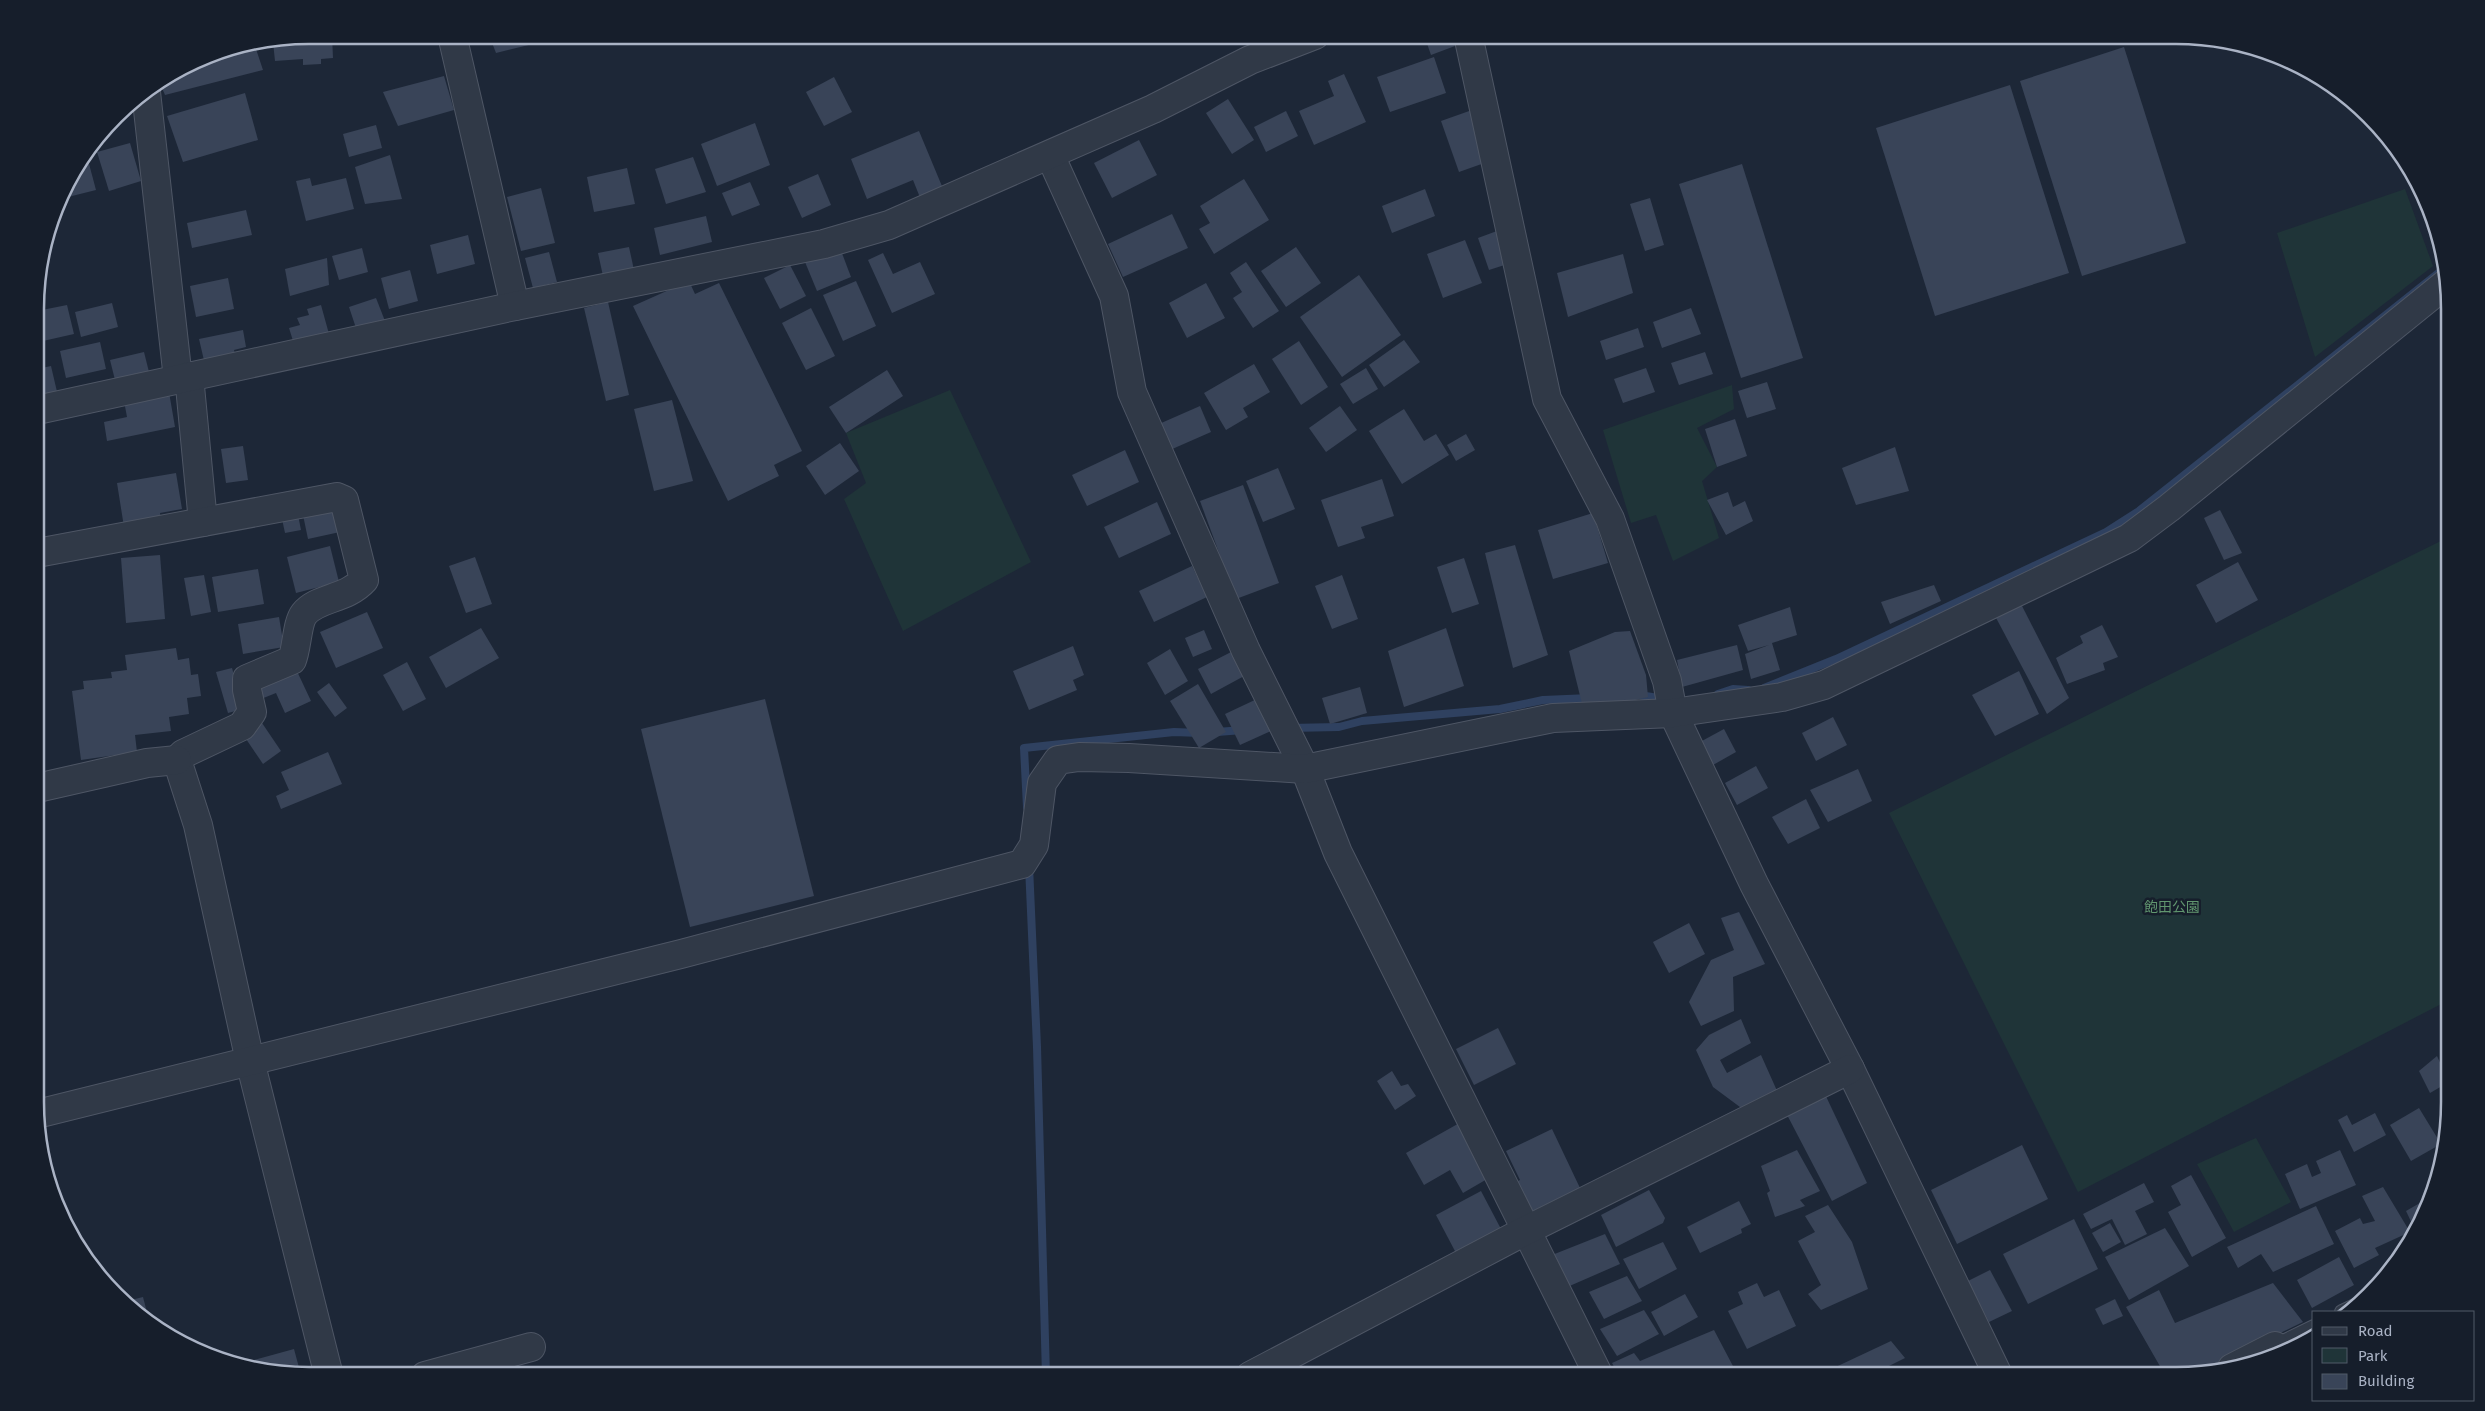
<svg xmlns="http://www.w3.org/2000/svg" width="2485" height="1411" viewBox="0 0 2485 1411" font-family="'Fira Sans','Noto Sans JP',sans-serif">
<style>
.green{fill:#1f3438}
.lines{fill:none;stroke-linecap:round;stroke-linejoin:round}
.stream{stroke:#2f4160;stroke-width:8}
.building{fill:#394458}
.service-casing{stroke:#4e5665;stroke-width:16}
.minor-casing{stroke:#4e5665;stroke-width:30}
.service{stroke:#303947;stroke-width:14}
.minor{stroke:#303947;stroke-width:28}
.labels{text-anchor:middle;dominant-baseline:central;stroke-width:5;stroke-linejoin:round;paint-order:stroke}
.park-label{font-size:14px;fill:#61966f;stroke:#161e2b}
.rim{fill:none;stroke:#aab3c5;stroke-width:2.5}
</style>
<rect width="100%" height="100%" fill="#1d2737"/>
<g class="green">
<path d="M2405,189l28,77 -118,91 -38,-124z"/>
<path d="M1732,385l2,24 -37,19 20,39 -15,14 17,57 -46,23 -17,-46 -25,8 -28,-93z"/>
<path d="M950,390l81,172 -128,69 -59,-132 22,-16 -20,-50z"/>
<path d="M2449,537v463l-371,192 -189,-379z"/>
<path d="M2256,1138l35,64 -57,30 -37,-68z"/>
</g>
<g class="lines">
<g class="stream">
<path d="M1764,688l72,-29 270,-127 33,-21 306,-243"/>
<path d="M1718,694l15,-5 15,1"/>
<path d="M1639,695l26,4"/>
<path d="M1289,728l50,-1 23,-6 138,-12 43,-9 47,-2"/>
<path d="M1217,732l26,-2"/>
<path d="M1027,807l-3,-59 150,-16 26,1"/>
<path d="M1029,866l8,181 9,329"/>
</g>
</g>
<g class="building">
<path d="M308,35h24l1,23 -12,1v5l-18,1v-6l-28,2 -2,-19z"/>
<path d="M489,35h77v1l-70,17z"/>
<path d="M1424,35h27l4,11 -24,9z"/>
<path d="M255,46l8,24 -98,25 -5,-12 44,-27z"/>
<path d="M2124,47l62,196 -104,33 -62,-195z"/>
<path d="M1434,57l12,36 -56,19 -13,-35z"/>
<path d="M1344,74l22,48 -52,23 -15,-34 35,-15 -6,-15z"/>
<path d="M444,76l10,34 -56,16 -15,-34z"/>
<path d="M834,77l18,35 -28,14 -18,-34z"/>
<path d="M2010,85l59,188 -134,43 -59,-188z"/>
<path d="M245,93l13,47 -75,22 -16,-46z"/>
<path d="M1228,99l26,41 -22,14 -26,-41z"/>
<path d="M133,100l2,8 -14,4 7,-9z"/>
<path d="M1472,110l18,51 -31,11 -18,-51z"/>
<path d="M1286,111l12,25 -32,16 -12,-25z"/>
<path d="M755,123l15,42 -53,21 -16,-42z"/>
<path d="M376,125l6,23 -33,9 -6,-23z"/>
<path d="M919,131l25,60 -23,9 -8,-20 -46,19 -16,-40z"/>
<path d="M1139,140l18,35 -45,23 -18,-35z"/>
<path d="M130,143l11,38 -32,10 -12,-39z"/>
<path d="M390,155l12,44 -37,5 -10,-37z"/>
<path d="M693,157l13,35 -40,12 -11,-35z"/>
<path d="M88,160l8,30 -36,9 3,-12 20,-25z"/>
<path d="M1742,164l61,194 -62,20 -62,-194z"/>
<path d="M627,168l8,36 -41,8 -7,-35z"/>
<path d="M818,174l13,31 -29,13 -14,-31z"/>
<path d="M310,178l2,8 34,-8 8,31 -48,12 -10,-40z"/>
<path d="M1244,179l25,41 -55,34 -15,-25 11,-6 -10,-17z"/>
<path d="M750,182l10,23 -28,11 -10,-23z"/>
<path d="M541,188l14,55 -34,8 -14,-54z"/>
<path d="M1425,189l10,27 -43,17 -10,-27z"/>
<path d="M1650,198l14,47 -19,6 -15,-47z"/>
<path d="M246,210l6,25 -60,13 -5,-25z"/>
<path d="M1172,214l16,34 -65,29 -15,-33z"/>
<path d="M706,216l6,26 -52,13 -6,-27z"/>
<path d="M1505,228l12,33 -28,9 -11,-32z"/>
<path d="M468,235l7,29 -38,10 -7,-29z"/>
<path d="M1465,240l17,43 -39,15 -16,-44z"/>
<path d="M629,247l5,23 -31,6 -5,-23z"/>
<path d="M1296,247l25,36 -35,24 -25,-36z"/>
<path d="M362,248l6,24 -29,8 -7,-24z"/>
<path d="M840,248l11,29 -34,14 -12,-29z"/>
<path d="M549,252l8,30 -24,6 -8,-30z"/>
<path d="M883,253l10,21 27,-12 15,32 -43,19 -24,-53z"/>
<path d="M1623,254l10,39 -65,24 -11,-44z"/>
<path d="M327,258l2,27 -39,11 -5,-27z"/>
<path d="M1246,262l33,49 -26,17 -20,-30 9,-6 -12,-19z"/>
<path d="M790,265l16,31 -26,13 -16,-31z"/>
<path d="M410,270l8,31 -29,8 -8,-31z"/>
<path d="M1359,275l42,60 -59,42 -42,-60z"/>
<path d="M228,278l6,31 -38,8 -6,-31z"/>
<path d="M689,281l6,13 24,-11 83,168 -28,14 5,11 -51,25 -95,-195z"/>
<path d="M856,281l20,45 -33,15 -20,-46z"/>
<path d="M1206,283l19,35 -38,20 -18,-35z"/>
<path d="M376,298l9,23 -28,10 -8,-24z"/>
<path d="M608,302l21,93 -23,6 -22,-93z"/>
<path d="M112,303l6,24 -37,10 -6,-25z"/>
<path d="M67,305l7,29 -31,7 -6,-30z"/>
<path d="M321,305l8,29 -35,10 -5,-16 11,-3 -3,-7 12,-3 -2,-6z"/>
<path d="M811,308l24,48 -29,14 -24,-47z"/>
<path d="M1691,308l10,26 -39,14 -9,-26z"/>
<path d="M1638,328l6,19 -38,13 -6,-19z"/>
<path d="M243,330l3,17 -12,3 3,12 -31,7 -7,-30z"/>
<path d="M1404,340l16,22 -36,25 -15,-22z"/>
<path d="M1299,341l29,46 -27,18 -29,-46z"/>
<path d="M100,342l6,27 -40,9 -6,-27z"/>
<path d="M144,352l6,24 -34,8 -6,-24z"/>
<path d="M1705,352l8,22 -34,11 -8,-22z"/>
<path d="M1254,364l16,28 -27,16 5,9 -22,13 -22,-37z"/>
<path d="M51,366l7,30 -21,5v-32z"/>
<path d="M1366,368l12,21 -25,15 -13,-20z"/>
<path d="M1646,368l9,24 -32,11 -9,-24z"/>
<path d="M887,370l16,26 -57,37 -17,-26z"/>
<path d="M1767,382l9,27 -29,9 -9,-27z"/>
<path d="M169,392l6,35 -68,14 -3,-19 23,-5 -3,-16z"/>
<path d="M672,400l21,81 -39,10 -20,-82z"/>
<path d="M1200,406l11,26 -41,18 -11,-26z"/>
<path d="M1340,406l17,24 -31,22 -17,-24z"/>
<path d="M1404,409l20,32 12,-7 13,21 -47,29 -33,-53z"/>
<path d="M1735,419l12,37 -30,11 -12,-38z"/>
<path d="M1466,434l9,16 -19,11 -9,-16z"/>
<path d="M840,443l19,28 -34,24 -19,-29z"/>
<path d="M243,446l5,34 -22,3 -5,-34z"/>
<path d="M1895,447l14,44 -53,14 -14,-37z"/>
<path d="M1125,450l14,32 -52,24 -15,-31z"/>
<path d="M1278,468l17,41 -32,13 -17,-41z"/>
<path d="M176,473l6,36 -22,4 1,7 -37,7 -7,-44z"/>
<path d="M1382,479l12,37 -33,11 4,11 -27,9 -17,-47z"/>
<path d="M1243,485l36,98 -43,16 -36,-98z"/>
<path d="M1728,492l5,15 12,-6 8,20 -27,14 -19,-35z"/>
<path d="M1157,502l14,32 -52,24 -15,-31z"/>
<path d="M335,508l5,24 -32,7 -5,-24z"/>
<path d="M2220,510l22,43 -18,7 -20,-42z"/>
<path d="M1593,513l15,50 -55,16 -15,-49z"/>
<path d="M298,515l3,15 -16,3 -3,-14z"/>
<path d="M1515,545l33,110 -35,13 -28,-115z"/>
<path d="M330,546l9,36 -43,11 -9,-36z"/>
<path d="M160,555l5,64 -39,4 -5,-65z"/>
<path d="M475,557l17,47 -26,9 -17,-47z"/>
<path d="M1464,558l15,46 -27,9 -15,-46z"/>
<path d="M2238,562l20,38 -42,23 -20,-38z"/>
<path d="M1192,566l15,31 -53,25 -15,-31z"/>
<path d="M258,569l6,35 -46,8 -6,-35z"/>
<path d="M204,575l7,37 -20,4 -7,-38z"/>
<path d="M1342,575l16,44 -26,10 -17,-43z"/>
<path d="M1934,585l7,16 -51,23 -9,-22z"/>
<path d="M2019,600l50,98 -22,16 -53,-100z"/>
<path d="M1790,607l7,28 -25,8 8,27 -29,9 -6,-25 24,-9 -21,6 -10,-26z"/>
<path d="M367,612l16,36 -47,20 -16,-36z"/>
<path d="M279,617l5,30 -41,7 -5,-30z"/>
<path d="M2102,625l16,32 -15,6 2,7 -38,14 -11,-26 27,-15 -3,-7z"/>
<path d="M481,628l18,30 -53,30 -17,-31z"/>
<path d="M1446,628l18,58 -60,21 -16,-56z"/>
<path d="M1204,630l8,19 -19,8 -8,-19z"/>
<path d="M1630,631l16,44 2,22 -64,15 -15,-61 46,-19z"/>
<path d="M1737,645l6,25 -61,17 -5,-27z"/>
<path d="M1073,646l11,29 -11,5 4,10 -48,20 -16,-39z"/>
<path d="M176,648l2,12 11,-2 2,17 7,-1 3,22 -14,2 2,16 -20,3 2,14 -36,4 2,17 -56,8 -9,-69 12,-2 -1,-8 29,-3 -1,-6 16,-2 -2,-15z"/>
<path d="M1170,649l18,32 -23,14 -18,-32z"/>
<path d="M1233,651l13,24 -35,19 -13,-25z"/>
<path d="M407,662l19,37 -23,12 -20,-36z"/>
<path d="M295,667l16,34 -26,12 -9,-20 -15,6 -7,-14z"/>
<path d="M232,668l11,41 -15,4 -12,-41z"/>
<path d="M2019,671l20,43 -44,22 -23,-41z"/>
<path d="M329,683l18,25 -12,9 -18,-25z"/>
<path d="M1198,684l28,48 -27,16 -29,-47z"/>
<path d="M1360,687l7,26 -37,11 -8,-26z"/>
<path d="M1259,698l14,32 -33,15 -15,-31z"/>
<path d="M765,699l49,197 -124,31 -49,-198z"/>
<path d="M1833,717l14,28 -31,16 -14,-28z"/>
<path d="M260,720l21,31 -18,13 -21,-31z"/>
<path d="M1724,729l12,23 -23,13 -13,-23z"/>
<path d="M328,752l14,32 -61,25 -5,-13 13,-6 -8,-18z"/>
<path d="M1756,766l12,22 -31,17 -12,-22z"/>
<path d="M1858,769l14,32 -44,21 -18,-32z"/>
<path d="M1806,799l14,29 -32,16 -16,-27z"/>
<path d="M1739,912l26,52 -32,13 1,34 -33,15 -12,-24 22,-42 23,-10 -13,-32z"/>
<path d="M1689,923l16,31 -36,19 -16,-31z"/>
<path d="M1741,1019l10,24 -31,17 7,13 34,-18 17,38 -34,17 -31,-23 -17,-37 13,-15z"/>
<path d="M1498,1028l18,36 -42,21 -18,-36z"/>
<path d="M2449,1053v18l-6,-13z"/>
<path d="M2437,1056l12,26 -19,11 -11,-22z"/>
<path d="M1392,1071l9,15 7,-2 8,12 -21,14 -18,-29z"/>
<path d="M1823,1090l44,93 -35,18 -48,-92z"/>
<path d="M2419,1108l22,36 -30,17 -21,-36z"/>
<path d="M2375,1113l11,22 -32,17 -16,-32 9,-5 5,10z"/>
<path d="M1463,1121l31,54 -31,18 -13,-23 -26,15 -18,-32z"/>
<path d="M1552,1129l28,59 -55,27 -15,-30 10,-5 -14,-29z"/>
<path d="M2022,1145l26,54 -91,45 -26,-54z"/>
<path d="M1797,1150l23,41 -20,9 5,6 -30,11 -8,-24 3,-2 -9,-25z"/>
<path d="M2340,1150l16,35 -56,24 -15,-35 22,-10 5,13 9,-4 -5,-12z"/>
<path d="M2191,1175l35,63 -34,19 -24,-45 13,-7 -10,-19z"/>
<path d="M2144,1183l10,19 -19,9 12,23 -22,11 -13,-26 -21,10 -8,-15z"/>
<path d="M2383,1187l27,45 -35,16 4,7 -25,13 -19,-37 25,-13 3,6 12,-3 -13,-25z"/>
<path d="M1649,1190l16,28 -2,5 -47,24 -15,-32z"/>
<path d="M1481,1191l20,38 -45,24 -20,-38z"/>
<path d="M2425,1200l3,5 -12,27 -10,-21z"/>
<path d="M1739,1201l12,23 -10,5 1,4 -42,20 -13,-26z"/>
<path d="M1828,1205l24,37 16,47 -47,21 -13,-16 13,-9 -23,-44 17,-9 -10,-16z"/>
<path d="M2316,1206l18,38 -61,28 -12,-18 -23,14 -11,-21z"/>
<path d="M2074,1219l24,50 -70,35 -25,-50z"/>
<path d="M2110,1223l11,19 -18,10 -11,-19z"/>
<path d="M2165,1228l24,38 -60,34 -24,-43z"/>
<path d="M1605,1234l15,30 -55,24 -18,-31z"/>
<path d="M1663,1242l14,27 -38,20 -16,-30z"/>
<path d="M2339,1257l15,28 -42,23 -15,-28z"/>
<path d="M1990,1270l22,41 -23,11 -21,-41z"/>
<path d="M1627,1276l15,25 -38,18 -15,-27z"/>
<path d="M1757,1283l7,14 15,-7 17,36 -49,23 -19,-38 15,-7 -5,-12z"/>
<path d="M2273,1283l30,39 -109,53h-29l-39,-68 33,-17 16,33z"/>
<path d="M1685,1294l13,23 -34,19 -13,-24z"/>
<path d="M143,1297l7,27 -27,-22z"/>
<path d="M2115,1299l8,17 -20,9 -8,-16z"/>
<path d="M1644,1310l15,24 -42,22 -17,-27z"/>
<path d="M1714,1330l20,38 -17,8h-98l-7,-13 22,-10 6,8z"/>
<path d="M1891,1341l14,17 -20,10 4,8h-62l-2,-4z"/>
<path d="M294,1349l7,26 -54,-7 9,-3 -2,-5z"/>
</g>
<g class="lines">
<g class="service-casing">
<g id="service">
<path d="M2342,1312l15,-7"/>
<path d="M2275,1346l39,-19"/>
</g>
</g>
<g class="minor-casing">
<g id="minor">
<path d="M452,35l63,271"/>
<path d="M1468,35l79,364 63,120 57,162 6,32 81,171 96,185 148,306"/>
<path d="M146,92l32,287"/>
<path d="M1050,155l64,141 18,96 114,259 59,118 33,84 261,523"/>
<path d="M189,376l14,146"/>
<path d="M37,410l478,-104 309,-62 65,-19 264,-116 97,-49 65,-25"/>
<path d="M37,553l300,-56 7,3 20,80c-18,20 -47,17 -60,34 -7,9 -7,34 -12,46l-45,19v11l5,22 -10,14 -59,28 -6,6 21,65 52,236 79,315"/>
<path d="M37,788l110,-25 30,-3"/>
<path d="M37,1114l644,-160 341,-90 12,-19 8,-62 16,-23 21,-3 50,1 176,11 248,-51 120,-5 109,-16 42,-12 305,-147 40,-30 279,-226"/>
<path d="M2232,1368l43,-22"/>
<path d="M425,1376l106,-29"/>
<path d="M1250,1376l275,-145 325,-162"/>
</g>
</g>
<use href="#service" class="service"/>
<use href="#minor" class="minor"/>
</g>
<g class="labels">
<g class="park-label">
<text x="2172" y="907">飽田公園</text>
</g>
</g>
<path d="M0 0H2485V1411H0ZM309 44H2176A265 265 0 0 1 2441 309V1102A265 265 0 0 1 2176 1367H309A265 265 0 0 1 44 1102V309A265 265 0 0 1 309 44Z" fill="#161e2b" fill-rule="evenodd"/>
<path class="rim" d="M309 44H2176A265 265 0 0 1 2441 309V1102A265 265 0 0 1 2176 1367H309A265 265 0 0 1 44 1102V309A265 265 0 0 1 309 44Z"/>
<rect x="2312" y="1311" width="162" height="90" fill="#161e2b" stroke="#515a69"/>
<rect x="2322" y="1327" width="25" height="8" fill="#303947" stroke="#515a69"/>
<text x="2358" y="1336" font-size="15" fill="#aab3c5">Road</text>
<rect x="2322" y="1348" width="25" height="15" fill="#1f3438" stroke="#515a69"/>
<text x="2358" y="1361" font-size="15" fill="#aab3c5">Park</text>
<rect x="2322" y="1374" width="25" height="15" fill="#394458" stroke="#515a69"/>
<text x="2358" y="1386" font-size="15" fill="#aab3c5">Building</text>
</svg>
